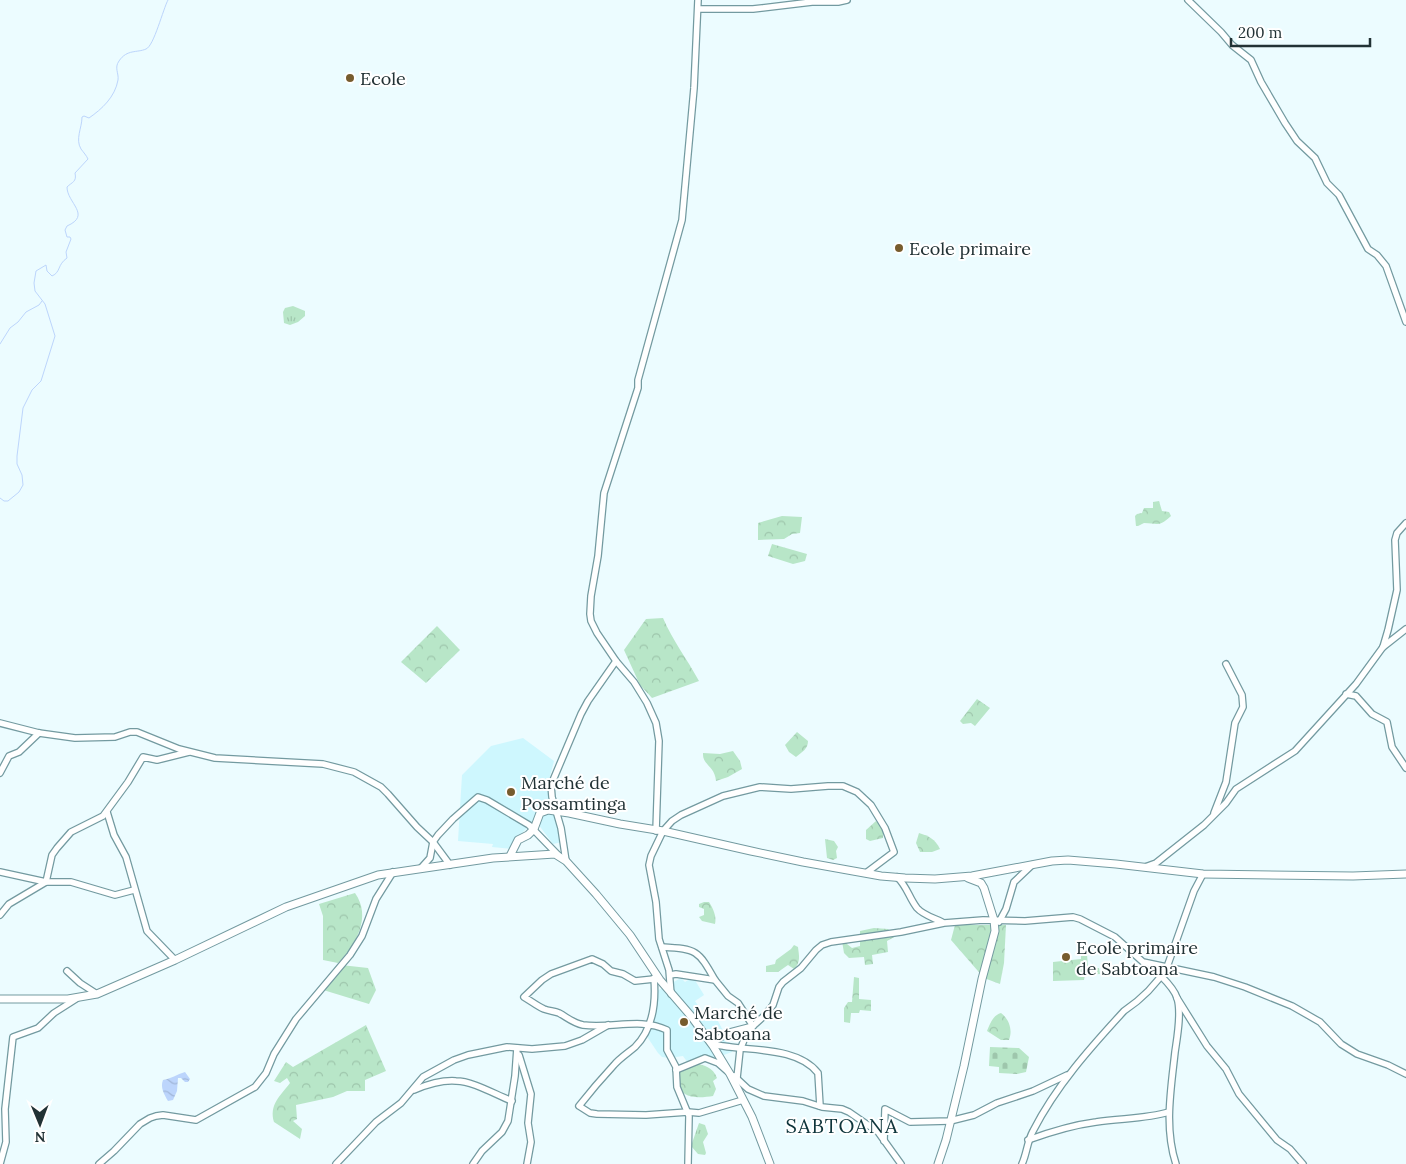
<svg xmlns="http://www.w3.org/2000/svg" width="1406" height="1164" viewBox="0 0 1406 1164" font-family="Lora,serif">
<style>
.built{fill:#cef7fe}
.grass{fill:url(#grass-tufts)}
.forest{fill:url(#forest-crowns)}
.cemetery{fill:url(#cemetery-stones)}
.water{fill:url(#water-waves)}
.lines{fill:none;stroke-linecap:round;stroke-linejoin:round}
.stream{stroke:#bcd5fc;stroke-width:1}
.minor-casing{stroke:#739aa0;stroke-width:8}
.tertiary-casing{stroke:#739aa0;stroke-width:9}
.minor{stroke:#fff;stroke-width:5.5}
.tertiary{stroke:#fff;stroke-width:7}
.poi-dot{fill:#775c2e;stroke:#fff;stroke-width:2}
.labels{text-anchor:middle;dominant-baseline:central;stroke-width:4;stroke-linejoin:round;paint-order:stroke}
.poi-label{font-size:18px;fill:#223235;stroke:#fff;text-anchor:start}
.quarter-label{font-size:20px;letter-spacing:1px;fill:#0e353b;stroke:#fff}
</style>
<defs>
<pattern id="grass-tufts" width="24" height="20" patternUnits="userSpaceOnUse" patternTransform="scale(1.25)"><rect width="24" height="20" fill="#b8e6c8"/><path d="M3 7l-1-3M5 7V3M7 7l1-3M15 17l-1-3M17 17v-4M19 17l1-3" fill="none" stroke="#9ec6ac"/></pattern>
<pattern id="forest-crowns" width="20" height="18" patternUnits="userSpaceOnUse" patternTransform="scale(1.25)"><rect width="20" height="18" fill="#b8e6c8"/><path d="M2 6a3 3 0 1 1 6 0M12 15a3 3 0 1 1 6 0" fill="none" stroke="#9ec6ac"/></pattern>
<pattern id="cemetery-stones" width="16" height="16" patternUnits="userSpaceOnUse" patternTransform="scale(1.25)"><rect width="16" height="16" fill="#b8e6c8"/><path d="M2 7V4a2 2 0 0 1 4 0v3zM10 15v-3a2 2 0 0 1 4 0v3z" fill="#9ec6ac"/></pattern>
<pattern id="water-waves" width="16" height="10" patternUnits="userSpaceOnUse" patternTransform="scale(1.25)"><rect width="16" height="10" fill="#bcd5fc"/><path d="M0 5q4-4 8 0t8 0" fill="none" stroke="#a1b7d9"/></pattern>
</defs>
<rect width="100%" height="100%" fill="#ecfcff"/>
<g class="built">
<path d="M523,738l31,23 -6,23 14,58 -9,2 -18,-24 -15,15 -7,14 -21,-2 1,-3 -35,-3 4,-66 29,-29z"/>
<path d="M693,977l11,18 -9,6 10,15 8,-4 19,35v5l-22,8 -22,3 -5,-7 -14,2 -7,-1 -4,-4 -14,-21 6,-17 3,-22 28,-15 4,4z"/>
</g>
<g class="grass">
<path d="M293,306l12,5v5l-7,6 -8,3 -6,-2 -1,-11 2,-4z"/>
<path d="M699,1123l6,2 3,9 -5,8 3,11 -1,2 -7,-1 -7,-8z"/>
</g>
<g class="forest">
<path d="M1159,501l3,10 7,1 2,4c-13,12 -14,7 -27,7l-6,3h-2l-1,-10 2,-2 5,-1 2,-5h9v-6z"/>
<path d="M782,516l20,1 -2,16 -8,1 -8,5 -26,1v-17z"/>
<path d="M772,544l35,10 -2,7 -12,3 -25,-8z"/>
<path d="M663,618c10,23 24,41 36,63l-47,17 -12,-13 -16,-35 22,-31z"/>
<path d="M437,626l23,24 -34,33 -25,-21z"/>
<path d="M977,699l13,9 -15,18 -4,-3 -8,1 -3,-3z"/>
<path d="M797,732l11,9c0,8 -6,11 -12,16l-7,-5 -4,-7z"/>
<path d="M733,751l7,10 2,8 -14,8 -12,4c-1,-15 -14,-16 -13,-28l17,1z"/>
<path d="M876,821l7,8v9l-13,3 -4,-2v-9z"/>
<path d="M919,833c10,3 16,6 21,16l-8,3h-12l-4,-9z"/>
<path d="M825,839l9,2 4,6 -2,4 1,7 -4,2 -6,-2z"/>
<path d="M355,893c17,24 1,52 -17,70l-15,-3v-44l-4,-12z"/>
<path d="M704,902h5c4,6 8,15 6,22l-13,-3 -3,-4 5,-2v-6l-5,-2v-3z"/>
<path d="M955,925h51l-2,38 -4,21 -16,-6 -33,-38z"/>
<path d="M874,928l14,1 8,7 -9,5 1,11 -16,3 1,9 -8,1 -1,-8 -15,1 -5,-5 -2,-12h4l1,3 5,4 8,-2v-15z"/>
<path d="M794,945l4,2c1,9 3,15 -4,22l-6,-4 -10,7h-12v-6l9,-2 1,-4 15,-11z"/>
<path d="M1087,954l1,14h11l1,6 -15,1 -1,5 -31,1v-19l28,-3v-4z"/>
<path d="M341,965l27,3 8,22 -7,14 -49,-15z"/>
<path d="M854,977l5,1v21l12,1v11l-11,-1 -1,3h-8l-1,10 -6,-1v-14l4,-6h4z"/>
<path d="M1001,1013c8,6 12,17 8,27h-8l-14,-9c3,-7 6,-16 14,-18z"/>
<path d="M366,1025l20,46 -21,9v11h-18l-14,6 -37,8 1,14 -4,2 9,8 -2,10 -26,-17c-5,-17 6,-26 16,-39l-3,-5 -7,5 -6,-2 12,-19 7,5z"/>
<path d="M694,1063c10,2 19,4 23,15l-4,3 3,8 -3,7c-7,1 -21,3 -28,-2 -7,-4 -9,-20 -3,-25 3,-2 8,-4 12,-6z"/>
</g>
<path class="cemetery" d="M990,1047l29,1 10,9 -3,15 -9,2 -18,-1v-6l-10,-1z"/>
<path class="water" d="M185,1072l5,7 -2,3h-3l-4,-4h-3l-1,13 -4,9 -5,1c-4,-7 -8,-14 -5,-21 8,-1 14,-6 22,-8z"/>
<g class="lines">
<g class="stream">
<path d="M0,344l10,-16 8,-6 8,-10 13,-7 3,-4"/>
<path d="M0,498l4,3h4l11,-9 4,-7 -1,-10 -5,-11v-8l6,-48 9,-18 9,-9 14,-45 -10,-32 -10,-13 -1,-8 2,-12 10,-6 1,6 5,5c9,-4 5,-11 15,-18l-1,-6 5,-13 -1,-2h-3l-2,-7 2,-4c25,-11 0,-23 0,-39 5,-5 10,-5 8,-14l13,-14c-2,-4 -4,-6 -7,-10 -6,-10 1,-21 1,-32l2,-1 5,2c13,-9 26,-21 29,-38 1,-7 -4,-12 1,-19 8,-12 18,-8 27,-12 8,-3 17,-40 22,-49"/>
</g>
<g class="minor-casing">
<g id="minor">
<path d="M1188,0l33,32 11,13 19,15 10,22 24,41 12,18 18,17 12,25 12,12 29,54 9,6 9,11 20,56"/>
<path d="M698,9h55l59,-7h26l9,-2"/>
<path d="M1383,647l23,-18"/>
<path d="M1346,694l10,2 16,18 15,8 5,25 14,21"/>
<path d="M0,723l39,10 36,5 40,-1 15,-5h7l42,17 36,9 108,6 31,8 27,15 7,7 29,33 16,15 17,23"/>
<path d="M0,773l9,-17 10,-4 20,-19"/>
<path d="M107,812l7,23 12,22 21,74 28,29"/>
<path d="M1214,813l12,-31 9,-59 8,-16 -1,-12 -16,-31"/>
<path d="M656,831l3,-90 -3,-18 -9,-20 -13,-21 -18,-21 -19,-28 -6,-12 -1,-7 1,-18 7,-40 6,-63 34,-105v-8l44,-160 12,-132 4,-88"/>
<path d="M566,861l-5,-33 -9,-31 -1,-12 30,-71 7,-13 28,-40"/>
<path d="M1145,867l11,-4 48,-38 22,-22 10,-14 59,-38 61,-67 27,-37 5,-17 9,-40 -2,-50 2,-7 9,-10"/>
<path d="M421,868l9,-10 3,-16 5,-7 15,-16 25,-22 9,3 42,25 29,30"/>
<path d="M0,872l46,10h25l44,13 19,-5"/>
<path d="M897,877c10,9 12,21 20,31 6,7 17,10 25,14"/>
<path d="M0,915l9,-11 37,-22 6,-27 5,-7 14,-16 32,-16 25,-34 15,-25 14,3 32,-8"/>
<path d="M999,922l7,-13 8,-27 18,-17"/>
<path d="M662,947c35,2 36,3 53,33"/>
<path d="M67,971l13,12 17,11"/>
<path d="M670,975l6,-1 39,6 13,16 10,7 15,23 -23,6 -19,11"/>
<path d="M1161,976c5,5 14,15 16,22 5,14 0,40 -2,54 -4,37 -11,76 1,112"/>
<path d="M654,978c2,23 -1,51 -19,69 -7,6 -15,11 -21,18 -12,13 -24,27 -35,41l11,7 7,1 49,1 42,-3 11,1 44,-13"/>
<path d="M654,979l-19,2 -12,-7 -12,-3 -8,-7 -11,-5 -41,15 -9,6 -18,17c7,4 13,9 20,12 5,2 10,2 15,4 9,5 14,10 24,12 29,4 57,-8 84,5v20l9,17 1,20 12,29 -1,48"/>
<path d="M671,994l-2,-24 -10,-31 -3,-37 -7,-37 2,-9 12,-25 9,-10 9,-6 42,-19 37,-9 31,2 37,-3h15l14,6 14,13 14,23 9,24 -28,21"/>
<path d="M1177,998l30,48 19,23 13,25 38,46 13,9 13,15"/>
<path d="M711,1043c4,1 8,3 12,3 29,5 75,1 95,27l2,33"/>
<path d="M519,1055l12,39 -3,29 3,19 -4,22"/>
<path d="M676,1070l29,-12 13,5 9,8"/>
<path d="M734,1076l14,13 16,7 39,5 19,6 20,2 7,3 29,20 23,32"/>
<path d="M737,1078l3,-28 4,-10 9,-14 11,-10 9,-11 6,-18 4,-5 18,-14 15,-18 6,-5 9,-3 70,-10 43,-9 39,-3 42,1 48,-4 7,2 35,18 28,25 71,15 31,10 47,19 28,16 21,22 16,10 31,11 18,9"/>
<path d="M414,1090c12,-5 29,-10 42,-9 17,0 40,14 56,20"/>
<path d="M1028,1140c22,-8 45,-15 68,-18 25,-4 50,-3 73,-10"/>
<path d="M884,1141l1,-32 25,13 40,-1 24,-6 23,-12 36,-12 34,-16"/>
<path d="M0,1164l6,-22 -1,-33 8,-72 25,-9 16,-15 22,-14"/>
<path d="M99,1164l15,-13 26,-27 10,-6 6,-2 7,-1 33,5 59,-33 11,-14 8,-19 22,-35 54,-64 12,-19 14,-37 17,-27"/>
<path d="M336,1164l40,-42 25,-19 22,-26 31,-17 14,-5 39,-8 25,2 33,-3 17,-6 26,-15"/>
<path d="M473,1164l9,-13 20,-19 6,-11 7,-45 2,-28"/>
<path d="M1022,1164c5,-11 5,-22 11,-33 23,-45 57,-83 91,-120 18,-12 32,-26 43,-44l27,-76 9,-17"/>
</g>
</g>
<g class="tertiary-casing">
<g id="tertiary">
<path d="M510,856l8,-16 10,-5 6,-6 6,-16 8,-3 21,3 51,11 43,7 88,20 52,11 78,14 24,2 30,1 37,-3 80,-15 16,-1 48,4 87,10 150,2 53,-2"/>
<path d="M0,999h68l29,-5 78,-34 111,-53 92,-32 115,-17 62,-4 11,7 30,33 34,41 30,45 31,36 22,30 17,28 22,43 18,47"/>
<path d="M938,1164l8,-24 18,-74 18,-87 13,-48 -1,-11 -10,-32 -3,-5 -13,-5"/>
</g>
</g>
<use href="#minor" class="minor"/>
<use href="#tertiary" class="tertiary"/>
</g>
<g class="poi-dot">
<circle cx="350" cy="78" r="5"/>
<circle cx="899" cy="248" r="5"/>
<circle cx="511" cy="792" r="5"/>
<circle cx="1066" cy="957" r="5"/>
<circle cx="684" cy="1022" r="5"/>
</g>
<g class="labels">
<g class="poi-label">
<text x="360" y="78">Ecole</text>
<text x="909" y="248">Ecole primaire</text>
<text x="521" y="782">Marché de<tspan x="521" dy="21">Possamtinga</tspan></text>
<text x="1076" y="947">Ecole primaire<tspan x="1076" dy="21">de Sabtoana</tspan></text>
<text x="694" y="1012">Marché de<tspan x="694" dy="21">Sabtoana</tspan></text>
</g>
<g class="quarter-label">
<text x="842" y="1125">SABTOANA</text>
</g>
</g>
<g transform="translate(40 1124) rotate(179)" stroke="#ffffff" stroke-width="4" paint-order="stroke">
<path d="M0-4L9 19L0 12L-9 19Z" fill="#223235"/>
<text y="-8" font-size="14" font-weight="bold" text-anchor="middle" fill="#223235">N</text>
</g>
<path d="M1231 38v8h139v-8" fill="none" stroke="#223235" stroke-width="2.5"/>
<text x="1238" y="38" font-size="15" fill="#223235" stroke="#ffffff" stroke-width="4" paint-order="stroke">200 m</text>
</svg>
